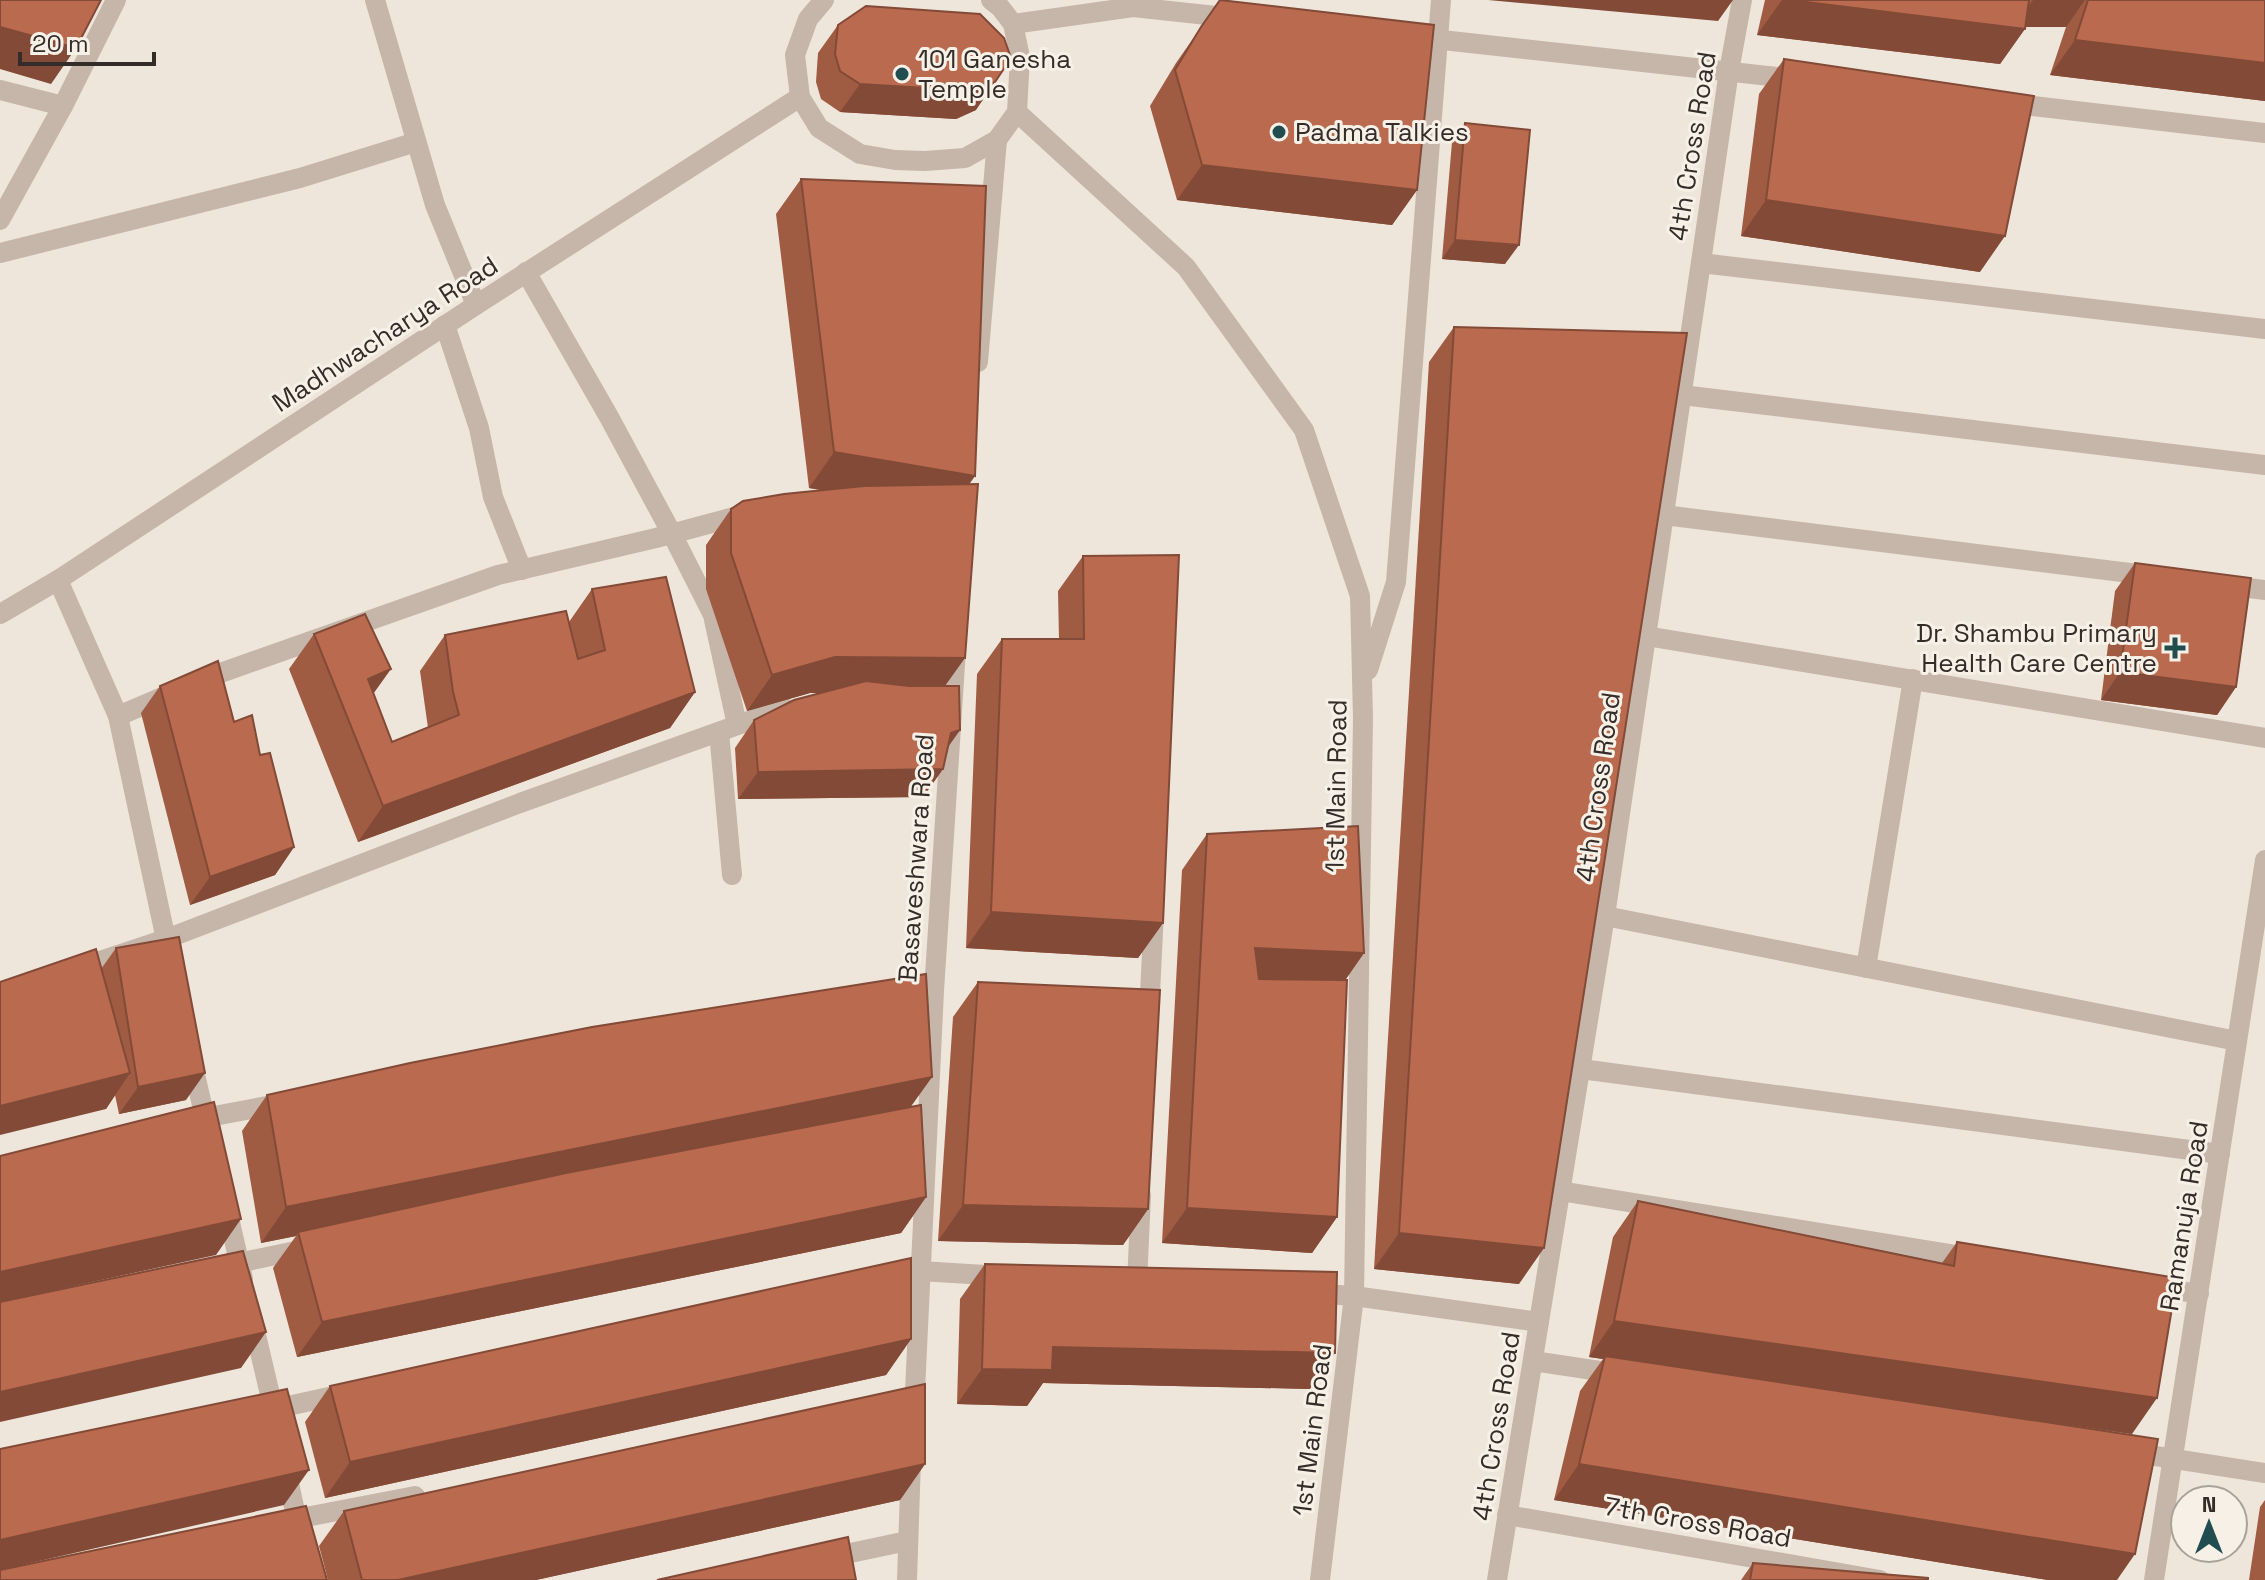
<svg xmlns="http://www.w3.org/2000/svg" width="2265" height="1580" viewBox="0 0 2265 1580" font-family="'Space Grotesk',sans-serif">
<style>
.lines{fill:none;stroke-linecap:round;stroke-linejoin:round}
.minor{stroke:#c6b6a9;stroke-width:20}
.wall{fill:#a05b43}
.shaded-wall{fill:#824a37}
.building{fill:#ba6a4e;stroke:#824a37;stroke-width:2}
.poi-dot{fill:#214d51;stroke:#f7f0e7;stroke-width:3}
.labels{text-anchor:middle;dominant-baseline:central;stroke-width:6;stroke-linejoin:round;paint-order:stroke}
.poi-label{font-size:26px;fill:#342c28;stroke:#f7f0e7;text-anchor:start}
.street-label{font-size:26px;fill:#342c28;stroke:#f7f0e7}
</style>
<rect width="100%" height="100%" fill="#efe6db"/>
<g class="lines">
<g class="minor">
<path d="M375,0l60,205 41,100"/>
<path d="M824,0l-16,19 -13,36 5,42 19,31 41,26 35,6 30,1 40,-3 32,-18 20,-28 3,-55 -7,-33 -13,-17 -9,-7"/>
<path d="M1013,24l120,-17 102,11"/>
<path d="M1406,36l390,43"/>
<path d="M0,90l63,16"/>
<path d="M2007,103l258,30"/>
<path d="M1017,112l169,155 118,163 56,166 3,122 -9,578 -34,284"/>
<path d="M0,220l63,-114 53,-106"/>
<path d="M0,253l300,-75 116,-36"/>
<path d="M1701,263l564,66"/>
<path d="M526,272l83,145 63,117 41,81 24,110"/>
<path d="M445,325l34,103 14,69 29,73"/>
<path d="M978,362l19,-222"/>
<path d="M1682,395l583,70"/>
<path d="M1664,515l490,61"/>
<path d="M58,580l60,136 53,247"/>
<path d="M2225,585l40,5"/>
<path d="M0,614l58,-34 418,-275 324,-208"/>
<path d="M1646,636l619,102"/>
<path d="M1368,670l28,-88 45,-582"/>
<path d="M118,716l94,-40 286,-101 158,-37 93,-25"/>
<path d="M719,732l13,143"/>
<path d="M1605,916l632,125"/>
<path d="M1866,968l47,-289"/>
<path d="M76,969l90,-30 354,-136 265,-95"/>
<path d="M1149,1015l5,-104"/>
<path d="M191,1057l17,74"/>
<path d="M1581,1069l639,85"/>
<path d="M193,1120l90,-17"/>
<path d="M1560,1191l415,67"/>
<path d="M226,1205l17,74"/>
<path d="M228,1265l82,-17"/>
<path d="M887,1278l33,-7 82,5"/>
<path d="M1137,1283l4,-88"/>
<path d="M2149,1286l50,8"/>
<path d="M1309,1293l45,3 185,26"/>
<path d="M252,1318l24,102"/>
<path d="M1533,1361l87,13"/>
<path d="M265,1411l82,-18"/>
<path d="M914,1412l20,-421 22,-342"/>
<path d="M2130,1452l135,21"/>
<path d="M286,1470l24,110"/>
<path d="M1507,1515l373,65"/>
<path d="M285,1521l130,-25"/>
<path d="M827,1558l80,-17"/>
<path d="M907,1580l4,-120"/>
<path d="M1497,1580l108,-664 124,-845 13,-71"/>
<path d="M2154,1580l111,-720"/>
</g>
</g>
<g class="wall">
<path d="M1220,0l197,190 -25,35 -215,-25 -27,-94 26,-43z"/>
<path d="M1765,0h500v101l-215,-26 16,-48h-40l-26,37 -243,-29z"/>
<path d="M838,25l138,85 -20,9 -116,-7 -19,-13 -5,-17 2,-29z"/>
<path d="M1784,59l196,213 -239,-36 18,-142z"/>
<path d="M1465,123l40,141 -63,-5 10,-117z"/>
<path d="M801,179l168,305 -24,202 15,44 -12,17 -5,22 -20,28 -185,2 -3,-51 19,-28 67,-27h-11l-63,18 -41,-122v-44l25,-36 91,-19 -13,-2 -33,-274z"/>
<path d="M1454,327l65,957 -145,-15 55,-907z"/>
<path d="M1083,556l80,367 -25,35 -172,-10 11,-274 25,-35h57l-1,-48z"/>
<path d="M2135,563l101,124 -19,28 -116,-15 14,-109z"/>
<path d="M592,589l103,103 -25,36 -312,114 -69,-173 25,-35 78,108 36,-14 -8,-57 25,-36 124,-13z"/>
<path d="M160,686l74,36 26,33 34,92 -19,28 -85,30 -49,-192z"/>
<path d="M1207,834l157,119 -19,27 -8,237 -25,36 -150,-10 20,-373z"/>
<path d="M116,948l70,152 -67,14 -4,-19 -9,14 -5,-140z"/>
<path d="M978,982l170,227 -25,36 -185,-4 15,-224z"/>
<path d="M932,1077l-22,30 16,90 -25,36 -604,124 -24,-89 23,-32 -35,7 -19,-112 25,-36z"/>
<path d="M1638,1201l304,62 15,-21 175,192 -174,-25 159,171h-69l-494,-80 26,-109 23,-32 -14,-2 24,-120z"/>
<path d="M985,1264l325,125 -267,-6 -16,23 -70,-2 3,-105z"/>
<path d="M911,1339l-25,36 -561,123 -20,-76 25,-36z"/>
<path d="M925,1464l-25,36 -364,80h-208l-9,-34 25,-35z"/>
<path d="M2265,1500v80h-16l11,-73z"/>
<path d="M1753,1563l175,17h-187z"/>
</g>
<g class="shaded-wall">
<path d="M1488,0h245l-15,21z"/>
<path d="M1782,0h8l235,29 -25,35 -243,-29z"/>
<path d="M2033,0h52l-19,27h-52z"/>
<path d="M0,27l76,21 -25,36 -51,-15z"/>
<path d="M2075,40l190,23v38l-215,-26z"/>
<path d="M995,82l-19,28 -20,9 -116,-7 20,-28z"/>
<path d="M1202,165l215,25 -25,35 -215,-25z"/>
<path d="M1766,200l239,36 -25,36 -239,-36z"/>
<path d="M1455,240l64,5 -14,19 -63,-5z"/>
<path d="M834,452l141,24 -25,36 -141,-24z"/>
<path d="M835,657l130,1 -25,35h-130l-63,18 25,-36z"/>
<path d="M391,669l-25,35 2,-25z"/>
<path d="M2120,672l116,15 -19,28 -116,-15z"/>
<path d="M695,692l-25,36 -312,114 25,-36z"/>
<path d="M960,730l-20,28 11,-25z"/>
<path d="M943,769l-20,28 -185,2 20,-27z"/>
<path d="M294,847l-19,28 -85,30 20,-28z"/>
<path d="M991,912l172,11 -25,35 -172,-10z"/>
<path d="M1255,948l109,5 -25,36 -109,-6z"/>
<path d="M130,1073l-24,36 -106,26v-29z"/>
<path d="M205,1073l-19,27 -67,14 19,-27z"/>
<path d="M932,1077l-25,35 -609,120 -2,4 -35,7 25,-36z"/>
<path d="M926,1197l-25,36 -604,124 25,-35z"/>
<path d="M963,1205l185,4 -25,36 -185,-4z"/>
<path d="M1187,1208l150,9 -25,36 -150,-10z"/>
<path d="M241,1219l-25,36 -216,47v-30z"/>
<path d="M1399,1233l145,15 -25,36 -145,-15z"/>
<path d="M1614,1321l543,77 -25,36 -528,-75 1,-3 -2,3 -14,-2z"/>
<path d="M266,1332l-25,36 -241,54v-30z"/>
<path d="M911,1339l-25,36 -561,123 25,-36z"/>
<path d="M1053,1347l282,6 -25,36 -267,-6 -16,23 -70,-2 25,-35z"/>
<path d="M925,1464l-25,36 -364,80h-138z"/>
<path d="M1579,1464l556,90 -18,26h-69l-494,-80z"/>
<path d="M309,1470l-25,35 -284,65v-30z"/>
</g>
<g class="building">
<path d="M0,0h101l-25,48 -76,-21z"/>
<path d="M1220,0l214,25 -17,165 -215,-25 -27,-95 26,-43z"/>
<path d="M1790,0h239l-4,29z"/>
<path d="M2088,0h177v63l-190,-23z"/>
<path d="M866,6l114,8 24,24 7,20 -16,24 -20,9 -115,-7 -20,-13 -5,-17 3,-29z"/>
<path d="M1784,59l250,37 -29,140 -239,-36z"/>
<path d="M1465,123l65,7 -11,115 -64,-5z"/>
<path d="M801,179l185,7 -11,290 -141,-24z"/>
<path d="M1454,327l233,6 -143,915 -145,-15z"/>
<path d="M978,484l-13,174 -130,-1 -63,18 -41,-122v-44l12,-8 41,-7 80,-8z"/>
<path d="M1179,555l-16,368 -172,-11 11,-273h82l-1,-83z"/>
<path d="M2135,563l116,15 -15,109 -116,-15z"/>
<path d="M666,577l29,115 -312,114 -69,-172 51,-20 26,55 -23,10 24,63 67,-27 -6,-23 -8,-57 121,-24 12,48 27,-9 -13,-61z"/>
<path d="M218,661l16,61 18,-7 8,40 10,-2 24,94 -84,30 -50,-191z"/>
<path d="M866,681l43,5h50l1,44 -9,3 -8,36 -185,3 -4,-52 40,-20z"/>
<path d="M1358,826l6,127 -109,-5 4,31 88,1 -10,237 -150,-9 20,-374z"/>
<path d="M179,937l26,136 -67,14 -22,-139z"/>
<path d="M96,949l34,124 -130,33v-124z"/>
<path d="M926,974l6,103 -646,130 -19,-112 143,-32 182,-36z"/>
<path d="M978,982l182,8 -12,219 -185,-4z"/>
<path d="M214,1102l27,117 -241,53v-116z"/>
<path d="M921,1105l5,92 -604,125 -24,-90 268,-59z"/>
<path d="M1638,1201l316,65 3,-24 220,36 -20,120 -543,-77z"/>
<path d="M243,1251l23,81 -266,60v-90z"/>
<path d="M911,1258v81l-561,123 -20,-76z"/>
<path d="M985,1264l352,8 -2,81 -282,-6 -1,23 -70,-1z"/>
<path d="M1605,1356l553,83 -23,115 -556,-90z"/>
<path d="M925,1384v80l-527,116h-36l-18,-69z"/>
<path d="M287,1389l22,81 -309,70v-91z"/>
<path d="M306,1506l21,74h-327v-10z"/>
<path d="M848,1537l8,43h-199z"/>
<path d="M1753,1563l175,15v2h-178z"/>
</g>
<g class="poi-dot">
<circle cx="902" cy="74" r="8"/>
<circle cx="1279" cy="132" r="8"/>
<path d="M2171 636h8v8h8v8h-8v8h-8v-8h-8v-8h8z"/>
</g>
<g class="labels">
<g class="poi-label">
<text x="918" y="59">101 Ganesha<tspan x="918" dy="30">Temple</tspan></text>
<text x="1295" y="132">Padma Talkies</text>
<text x="2157" y="633" text-anchor="end">Dr. Shambu Primary<tspan x="2157" dy="30">Health Care Centre</tspan></text>
</g>
<g class="street-label">
<text transform="translate(1692 146) rotate(-81)">4th Cross Road</text>
<text transform="translate(385 334) rotate(-33)">Madhwacharya Road</text>
<text transform="translate(1336 786) rotate(-89)">1st Main Road</text>
<text transform="translate(1598 787) rotate(-82)">4th Cross Road</text>
<text transform="translate(916 858) rotate(-86)">Basaveshwara Road</text>
<text transform="translate(2184 1216) rotate(-81)">Ramanuja Road</text>
<text transform="translate(1496 1426) rotate(-81)">4th Cross Road</text>
<text transform="translate(1312 1430) rotate(-83)">1st Main Road</text>
<text transform="translate(1698 1522) rotate(10)">7th Cross Road</text>
</g>
</g>
<g transform="translate(2209 1524)"><circle r="38" fill="#f7f0e7" stroke="#a9a29b" stroke-width="2"/>
<path d="M0-6L14 30L0 20L-14 30Z" fill="#214d51"/>
<text y="-12" font-size="22" font-weight="bold" text-anchor="middle" fill="#342c28">N</text>
</g>
<path d="M20 52v12h134v-12" fill="none" stroke="#342c28" stroke-width="4"/>
<text x="32" y="52" font-size="24" fill="#342c28" stroke="#f7f0e7" stroke-width="6" paint-order="stroke">20 m</text>
</svg>
